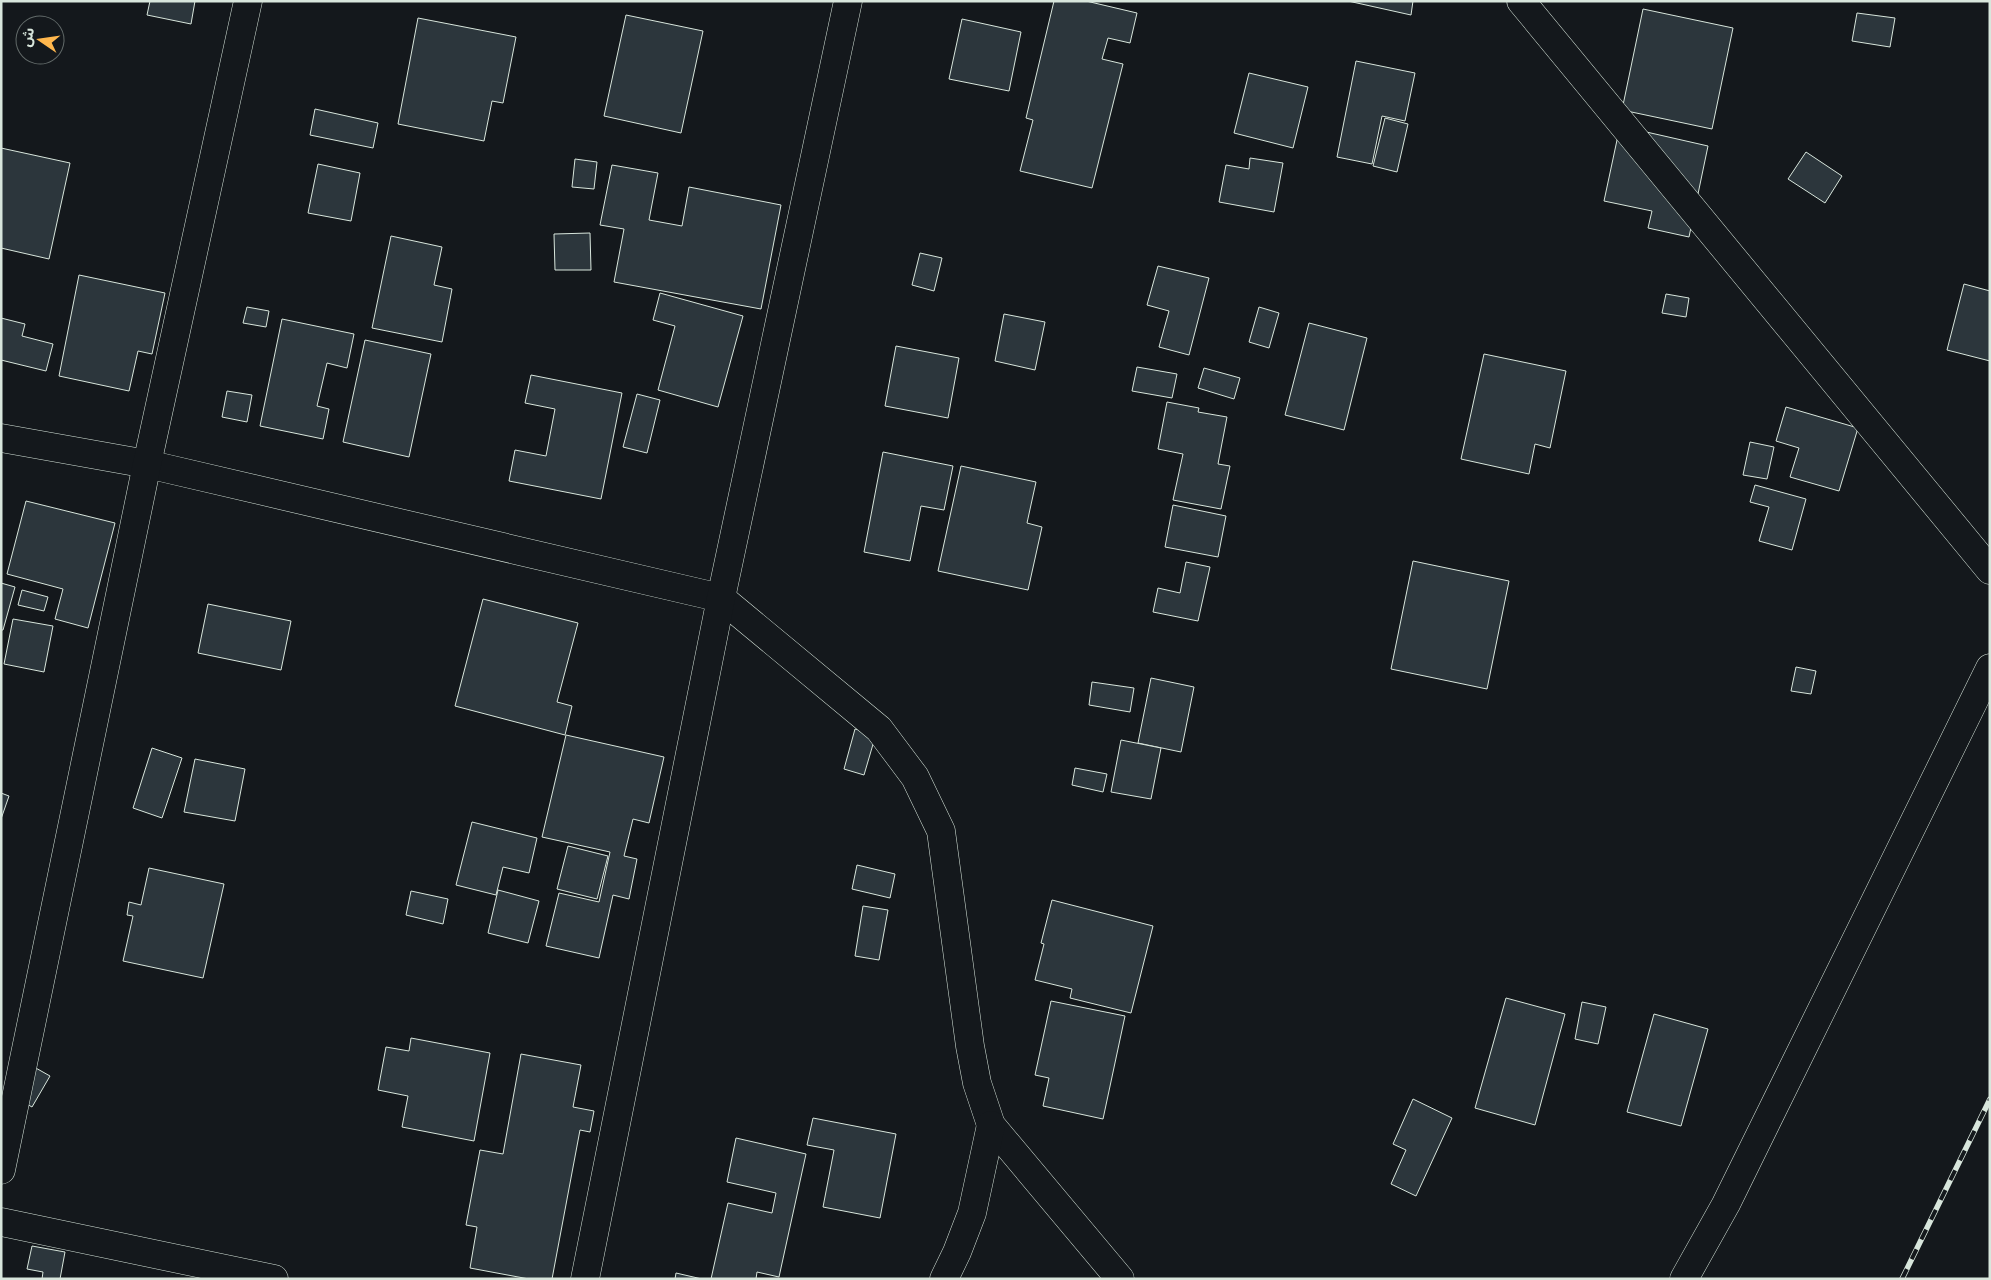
<svg xmlns="http://www.w3.org/2000/svg" width="1991" height="1280" viewBox="0 0 1991 1280" font-family="'Source Sans 3','Noto Sans Arabic',sans-serif">
<style>
.building{fill:#2c363c;stroke:#d8e6dc}
.lines{fill:none;stroke-linecap:round;stroke-linejoin:round}
.minor-casing{stroke:#d8e6dc;stroke-width:29}
.minor{stroke:#14181c;stroke-width:28}
.rail-casing{stroke:#d8e6dc;stroke-width:5.5}
.rail{stroke:#14181c;stroke-width:4;stroke-dasharray:11;stroke-linecap:butt}
</style>
<rect width="100%" height="100%" fill="#14181c"/>
<g class="building">
<path d="M150,1h45l-4,23 -44,-9z"/>
<path d="M1054,1h32l51,12 -7,30 -22,-5 -6,21 21,5 -31,124 -72,-17 13,-51 -7,-2z"/>
<path d="M1348,1h65l-2,14z"/>
<path d="M1643,9l90,19 -21,101 -90,-19z"/>
<path d="M1857,13l38,5 -5,29 -38,-6z"/>
<path d="M626,15l77,16 -22,102 -77,-17z"/>
<path d="M418,18l98,19 -13,66 -11,-2 -8,40 -86,-17z"/>
<path d="M962,19l59,13 -12,59 -60,-12z"/>
<path d="M1356,61l59,12 -10,48 -23,-5 -10,48 -35,-7z"/>
<path d="M1249,73l59,14 -15,61 -59,-15z"/>
<path d="M315,109l63,14 -5,25 -63,-13z"/>
<path d="M1385,118l23,6 -11,48 -24,-6z"/>
<path d="M1620,126l88,20 -19,91 -41,-9 4,-17 -48,-10z"/>
<path d="M1,148l69,15 -21,96 -48,-11z"/>
<path d="M1806,152l36,24 -17,27 -37,-24z"/>
<path d="M1250,158l33,5 -9,49 -55,-10 7,-37 23,4z"/>
<path d="M575,159l22,3 -3,27 -22,-2z"/>
<path d="M318,164l42,9 -9,48 -43,-8z"/>
<path d="M612,165l46,8 -9,47 33,6 7,-39 92,18 -20,104 -147,-27 10,-53 -24,-4z"/>
<path d="M590,233l1,37h-36l-1,-36z"/>
<path d="M391,236l51,11 -8,38 18,4 -10,53 -70,-14z"/>
<path d="M920,253l22,5 -8,33 -22,-6z"/>
<path d="M1158,266l51,12 -20,77 -30,-8 10,-36 -22,-6z"/>
<path d="M79,275l86,18 -13,61 -14,-3 -9,40 -70,-15z"/>
<path d="M1964,284l26,7v70l-43,-11z"/>
<path d="M660,293l83,23 -25,91 -60,-17 17,-64 -22,-6z"/>
<path d="M1666,294l23,4 -3,19 -24,-4z"/>
<path d="M247,307l22,4 -3,16 -23,-4z"/>
<path d="M1259,307l20,6 -10,35 -20,-6z"/>
<path d="M1004,314l41,8 -10,48 -40,-9z"/>
<path d="M1,318l24,6 -3,12 31,8 -7,27 -45,-11z"/>
<path d="M282,319l72,15 -7,34 -20,-5 -10,43 12,3 -6,30 -63,-13z"/>
<path d="M1309,323l58,15 -23,92 -59,-15z"/>
<path d="M365,340l66,14 -22,103 -66,-15z"/>
<path d="M896,346l63,12 -11,60 -63,-12z"/>
<path d="M1484,354l82,17 -16,77 -15,-4 -6,30 -68,-15z"/>
<path d="M1137,367l40,7 -5,24 -40,-7z"/>
<path d="M1204,368l36,10 -6,21 -36,-11z"/>
<path d="M531,375l91,18 -21,106 -92,-18 6,-31 31,6 9,-47 -30,-6z"/>
<path d="M227,391l25,4 -5,27 -25,-5z"/>
<path d="M637,394l23,6 -13,53 -24,-6z"/>
<path d="M1167,402l32,6 -1,4 29,5 -9,47 12,2 -9,43 -48,-9 10,-46 -25,-5z"/>
<path d="M1786,407l72,21 -19,63 -49,-14 9,-29 -23,-7z"/>
<path d="M1750,442l24,5 -7,32 -24,-4z"/>
<path d="M883,452l70,14 -9,44 -23,-4 -11,55 -46,-9z"/>
<path d="M961,466l75,16 -9,41 15,4 -14,63 -90,-19z"/>
<path d="M1755,485l51,14 -14,51 -33,-9 10,-34 -19,-5z"/>
<path d="M26,501l89,22 -27,105 -33,-9 8,-30 -56,-15z"/>
<path d="M1173,505l53,11 -8,41 -53,-10z"/>
<path d="M1413,561l96,20 -22,108 -96,-20z"/>
<path d="M1186,562l24,5 -12,54 -45,-9 5,-24 22,5z"/>
<path d="M1,583l14,4 -12,43h-2z"/>
<path d="M22,590l26,7 -4,14 -26,-6z"/>
<path d="M483,599l95,24 -21,79 15,4 -7,29 -110,-29z"/>
<path d="M208,604l83,17 -10,49 -83,-17z"/>
<path d="M13,619l40,7 -9,46 -40,-8z"/>
<path d="M1796,667l20,4 -5,23 -20,-3z"/>
<path d="M1151,678l43,9 -13,65 -43,-9z"/>
<path d="M1092,682l42,6 -4,24 -41,-7z"/>
<path d="M855,729l21,5 -12,41 -20,-6z"/>
<path d="M566,735l98,22 -15,66 -16,-4 -9,37 13,3 -8,40 -16,-4 -14,63 -53,-12 13,-53 40,9 11,-50 -68,-15z"/>
<path d="M1121,740l40,8 -10,51 -40,-7z"/>
<path d="M152,748l30,10 -20,60 -29,-10z"/>
<path d="M195,759l50,10 -10,52 -51,-9z"/>
<path d="M1075,768l32,6 -4,18 -31,-7z"/>
<path d="M1,793l8,3 -8,23z"/>
<path d="M472,822l65,16 -8,35 -26,-6 -7,28 -40,-10z"/>
<path d="M568,846l40,10 -11,43 -40,-10z"/>
<path d="M857,865l38,9 -5,24 -38,-9z"/>
<path d="M149,868l75,16 -21,94 -80,-17 10,-45 -6,-1 2,-13 12,3z"/>
<path d="M498,890l41,11 -11,42 -40,-10z"/>
<path d="M411,891l37,8 -5,25 -37,-9z"/>
<path d="M1052,900l101,26 -22,87 -61,-15 2,-9 -37,-9 9,-36 -3,-1z"/>
<path d="M863,906l25,4 -9,50 -24,-4z"/>
<path d="M1506,998l59,16 -30,111 -60,-17z"/>
<path d="M1051,1001l74,15 -22,103 -60,-13 6,-28 -14,-3z"/>
<path d="M1582,1002l24,5 -8,37 -23,-5z"/>
<path d="M1654,1014l54,15 -27,97 -54,-14z"/>
<path d="M411,1038l79,15 -16,88 -72,-14 6,-31 -30,-6 8,-43 23,4z"/>
<path d="M521,1054l60,11 -8,42 21,4 -4,21 -10,-2 -28,149h-23l-59,-11 7,-41 -11,-2 14,-75 23,4z"/>
<path d="M34,1067l16,9 -18,31 -16,-9z"/>
<path d="M1413,1099l39,19 -36,78 -25,-12 15,-34 -13,-6z"/>
<path d="M813,1118l83,16 -16,84 -57,-11 11,-57 -27,-5z"/>
<path d="M736,1138l70,16 -27,123 -22,-5 -1,7h-45l17,-76 44,10 4,-20 -49,-11z"/>
<path d="M32,1246l33,6 -5,27h-18l1,-7 -16,-3z"/>
<path d="M676,1273l26,6h-27z"/>
</g>
<g class="lines">
<g class="minor-casing">
<g id="minor">
<path d="M1521,1l469,569"/>
<path d="M1,438l146,26 574,134 158,131 36,48 26,54 29,215 7,37 14,42 129,154"/>
<path d="M1,1170l146,-706 101,-463"/>
<path d="M1,1222l273,57"/>
<path d="M585,1279l136,-681 127,-597"/>
<path d="M944,1279l13,-27 15,-39 19,-88"/>
<path d="M1684,1279l42,-75 264,-536"/>
</g>
</g>
<use href="#minor" class="minor"/>
<g class="rail-casing">
<path id="rail" d="M1902,1279l88,-180"/>
</g>
<use href="#rail" class="rail"/>
</g>
<rect width="1991" height="1280" fill="none" stroke="#d8e6dc" stroke-width="5"/>
<g transform="translate(40 40) rotate(283)"><circle r="24" fill="#14181c" stroke="#626a69"/>
<path d="M0-4L9 19L0 12L-9 19Z" fill="#ffb74d"/>
<text y="-8" font-size="14" font-weight="bold" text-anchor="middle" fill="#d8e6dc">ش</text>
</g>
</svg>
